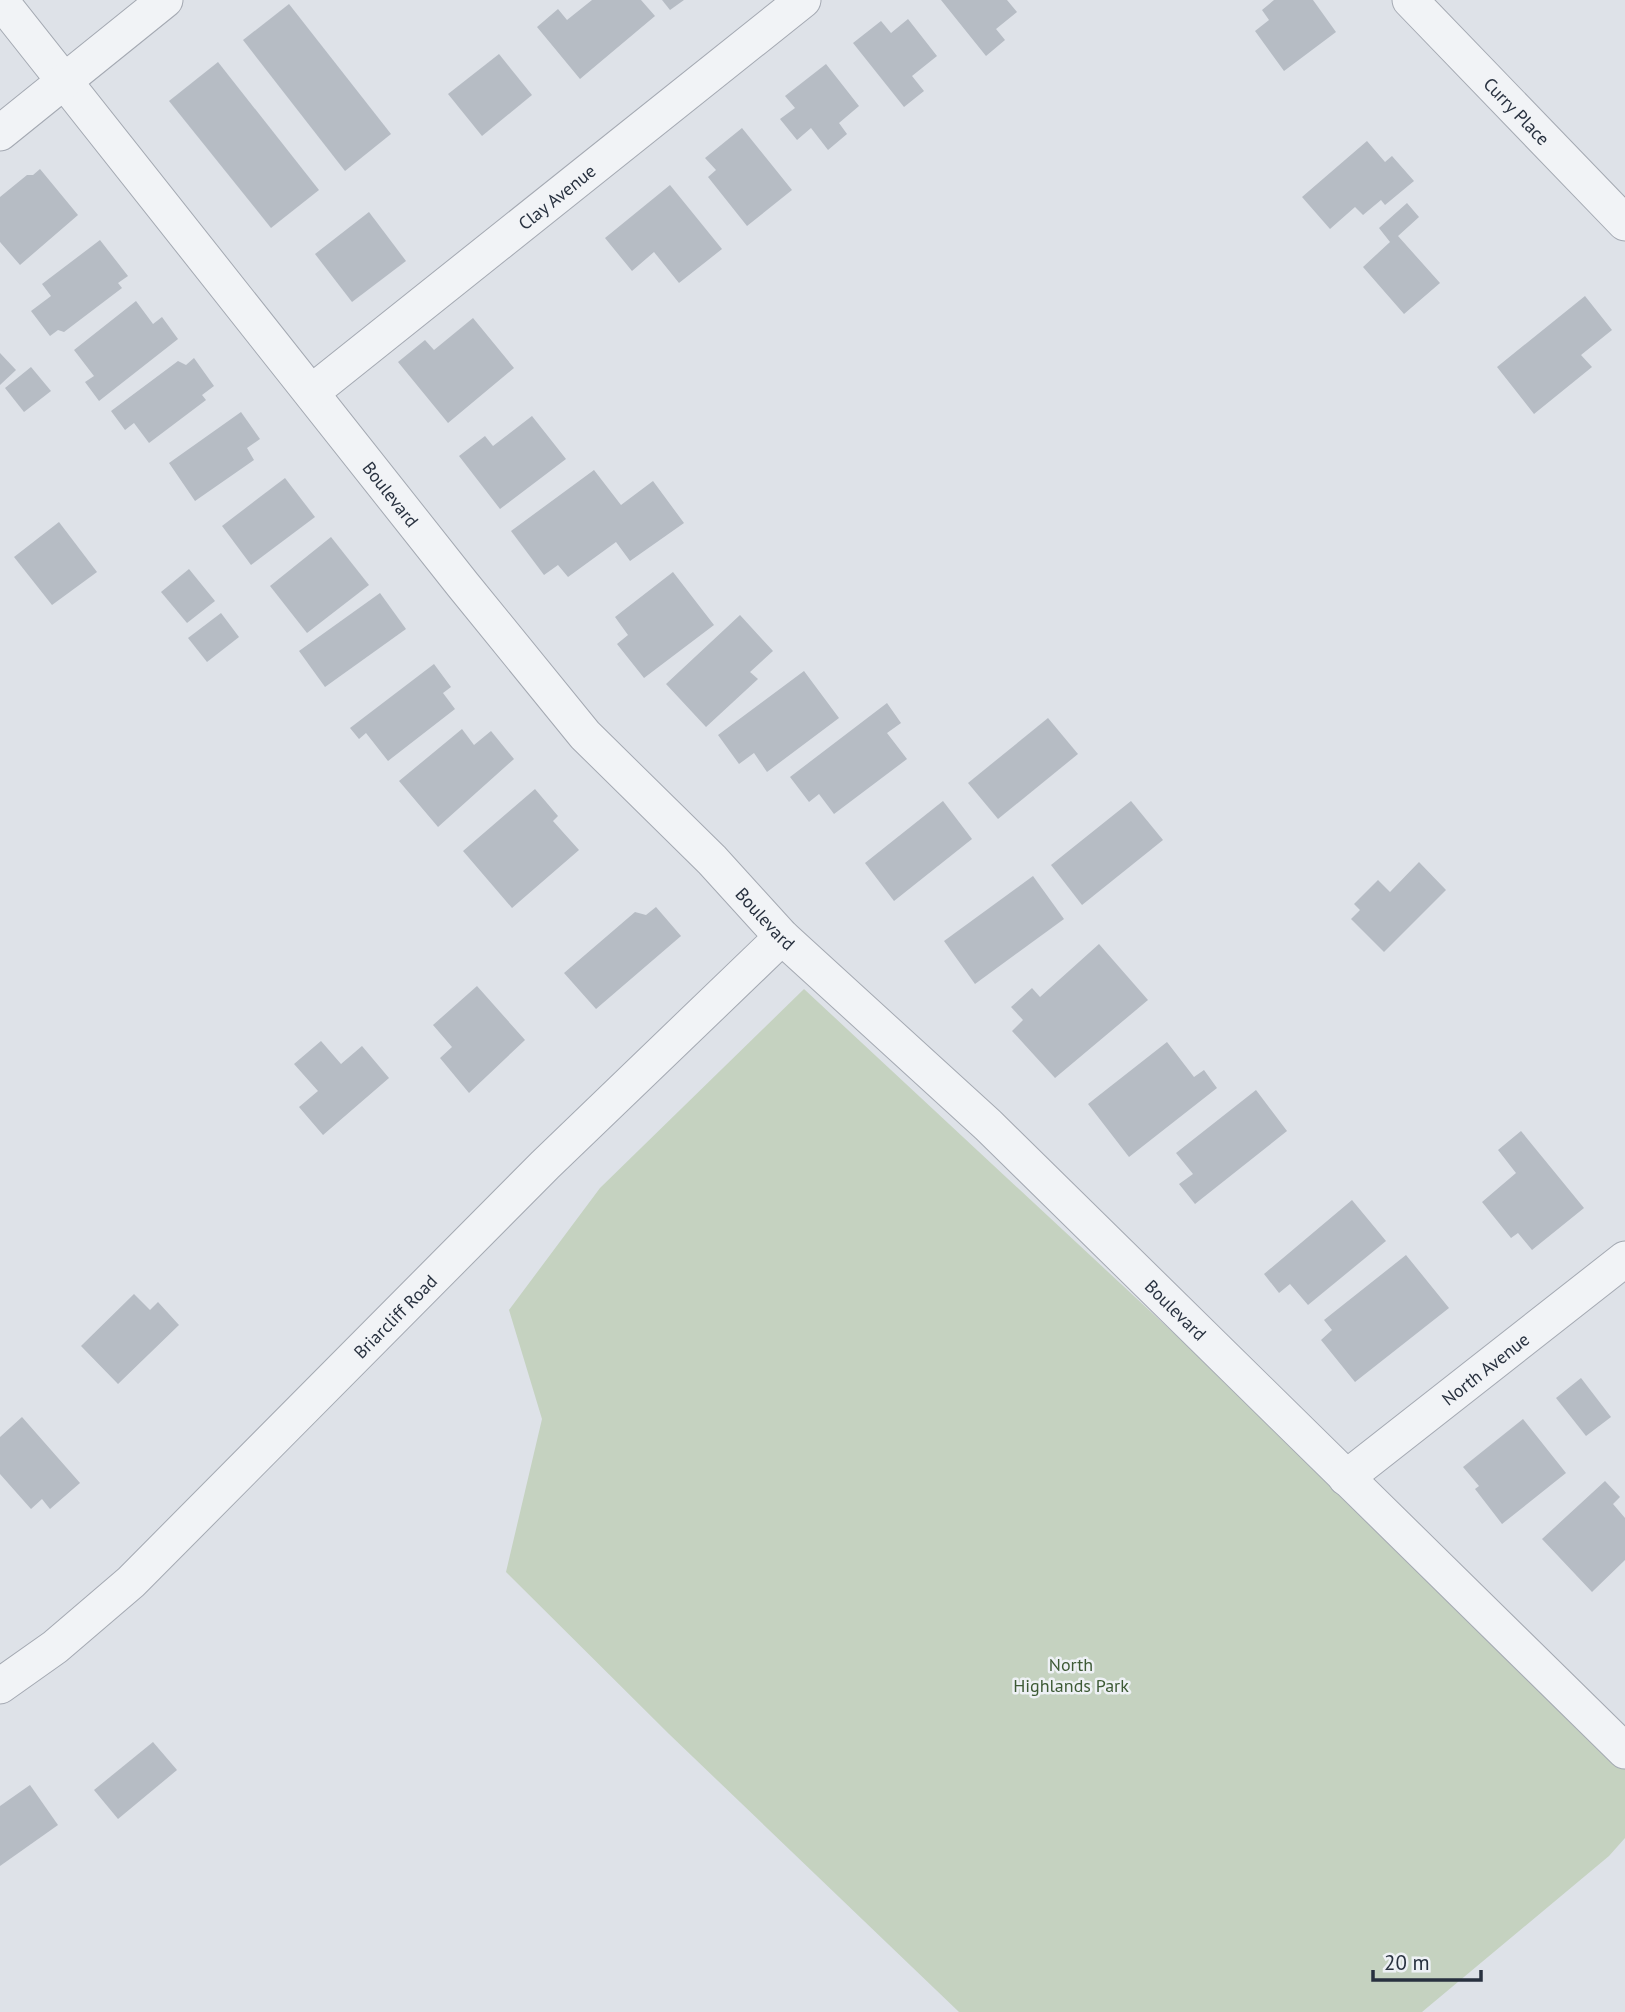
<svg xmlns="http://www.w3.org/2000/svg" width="1625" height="2012" viewBox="0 0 1625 2012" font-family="'PT Sans',sans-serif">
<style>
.green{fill:#c5d2c0}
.building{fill:#b6bcc4}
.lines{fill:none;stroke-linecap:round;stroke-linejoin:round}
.street-casing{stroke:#a4a9b2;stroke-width:37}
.street{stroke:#f1f3f6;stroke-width:35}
.labels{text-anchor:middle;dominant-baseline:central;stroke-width:5;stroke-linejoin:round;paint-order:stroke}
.street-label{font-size:18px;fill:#28313f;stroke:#eef1f5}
.park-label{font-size:18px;fill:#3d5a35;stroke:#eef1f5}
</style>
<rect width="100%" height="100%" fill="#dee2e8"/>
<path class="green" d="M804,989l821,764v85l-16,18 -187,156h-463l-290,-278 -163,-162 36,-153 -33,-109 91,-122z"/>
<g class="building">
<path d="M592,0h49l14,16 -75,63 -43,-52 21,-18 9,11z"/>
<path d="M662,0h22l-14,10z"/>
<path d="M941,0h66l10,12 -21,17 9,11 -19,16z"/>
<path d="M1274,0h39l23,32 -52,39 -29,-40 14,-11 -7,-10z"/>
<path d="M289,4l102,130 -46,37 -102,-131z"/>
<path d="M908,19l29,37 -25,20 12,15 -20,16 -51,-64 28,-22 10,12z"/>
<path d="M499,54l33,41 -50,41 -34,-42z"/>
<path d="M218,62l101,128 -48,38 -102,-127z"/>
<path d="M826,64l33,42 -20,17 8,11 -19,16 -17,-22 -14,12 -17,-21 15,-11 -10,-12z"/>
<path d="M742,128l50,62 -45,36 -39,-49 8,-7 -11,-12z"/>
<path d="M1367,141l18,21 7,-6 22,25 -29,24 -4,-5 -18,15 -8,-8 -25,22 -28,-32z"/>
<path d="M40,169l38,46 -58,50 -20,-23v-45l27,-22h6z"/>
<path d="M670,185l52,64 -43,34 -25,-31 -22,19 -27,-33z"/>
<path d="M1407,203l12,14 -21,19 42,47 -36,31 -41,-47 27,-25 -11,-14z"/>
<path d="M369,212l37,49 -54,41 -37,-48z"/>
<path d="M100,240l28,36 -10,7 4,5 -58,44 -6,-2 -8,6 -19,-25 20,-15 -9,-12z"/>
<path d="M1585,296l27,34 -31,25 11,12 -58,47 -37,-47z"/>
<path d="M136,301l17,23 9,-7 16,22 -79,62 -14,-19 9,-6 -20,-26z"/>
<path d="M473,318l41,50 -66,55 -50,-61 27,-22 9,10z"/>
<path d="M0,353l16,17 -16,15z"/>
<path d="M194,358l20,28 -12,9 4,5 -57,43 -15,-20 -9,7 -14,-19 67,-50 8,4z"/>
<path d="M31,367l20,24 -27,21 -19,-24z"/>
<path d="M241,412l19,27 -13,9 7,12 -59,41 -26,-38z"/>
<path d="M532,416l34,43 -66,50 -41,-53 26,-20 8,10z"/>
<path d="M594,470l27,35 32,-24 31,42 -54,38 -14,-19 -48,35 -10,-12 -14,10 -33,-44z"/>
<path d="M285,478l30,39 -64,48 -29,-39z"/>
<path d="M59,522l38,50 -45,33 -38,-48z"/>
<path d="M331,537l38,48 -62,48 -37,-47z"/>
<path d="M189,569l26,32 -28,22 -26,-31z"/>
<path d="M673,572l41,53 -70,53 -27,-34 11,-9 -13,-18z"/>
<path d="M380,593l26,36 -81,58 -26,-36z"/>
<path d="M221,613l18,24 -32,25 -19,-24z"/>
<path d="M740,615l33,36 -23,21 8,7 -52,48 -40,-43z"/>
<path d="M434,664l17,23 -8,6 12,16 -67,52 -22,-28 -7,6 -9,-11z"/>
<path d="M804,671l35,47 -72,54 -13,-19 -15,11 -21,-29z"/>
<path d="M887,703l14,20 -14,10 20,26 -73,55 -15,-20 -10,8 -19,-25z"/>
<path d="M1048,718l30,36 -80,65 -30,-36z"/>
<path d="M462,729l12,16 17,-14 23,28 -76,68 -39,-46z"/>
<path d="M535,789l23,27 -5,5 26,29 -67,58 -49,-57z"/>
<path d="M943,801l29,38 -78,62 -29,-38z"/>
<path d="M1131,801l32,39 -81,65 -31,-40z"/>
<path d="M1419,862l27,28 -62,62 -33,-33 9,-9 -6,-6 24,-24 12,12z"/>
<path d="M1033,876l31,43 -89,65 -31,-43z"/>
<path d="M656,907l25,29 -85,73 -32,-36 71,-61 11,3z"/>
<path d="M1099,944l49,56 -93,78 -43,-47 11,-11 -12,-13 21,-19 8,9z"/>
<path d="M477,986l48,54 -56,53 -29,-35 12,-11 -19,-22z"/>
<path d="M321,1041l20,23 21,-18 27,32 -66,57 -24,-28 19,-16 -24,-27z"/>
<path d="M1167,1042l27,35 10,-7 13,18 -88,69 -41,-53z"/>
<path d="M1256,1090l31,41 -92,73 -16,-20 14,-10 -17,-21z"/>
<path d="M1521,1131l63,77 -52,42 -14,-17 -7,5 -29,-36 34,-29 -18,-23z"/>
<path d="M1352,1200l34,41 -78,64 -18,-21 -11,9 -15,-19z"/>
<path d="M1406,1255l43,53 -94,74 -34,-42 11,-10 -8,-10z"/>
<path d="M134,1294l16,16 8,-8 21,23 -61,59 -37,-38z"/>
<path d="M1581,1378l30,39 -25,19 -30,-38z"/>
<path d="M22,1417l58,66 -30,26 -8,-10 -11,10 -31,-35v-37z"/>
<path d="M1523,1419l43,54 -64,51 -27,-35 4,-3 -16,-19z"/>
<path d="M1605,1481l15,16 -7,7 12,14v42l-33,32 -50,-53z"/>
<path d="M153,1742l24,28 -59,49 -24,-29z"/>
<path d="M30,1785l28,40 -58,41v-60z"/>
</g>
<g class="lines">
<g class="street-casing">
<g id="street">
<path id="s1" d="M0,0l463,585 122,150 127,125 70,77 206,188 637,626"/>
<path id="s2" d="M1410,0l215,223"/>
<path d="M0,133l165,-133"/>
<path id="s3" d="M312,392l491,-392"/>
<path id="s4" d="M1346,1478l279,-219"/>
<path id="s5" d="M0,1686l55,-39 76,-65 414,-417 237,-228"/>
</g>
</g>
<use href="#street" class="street"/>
</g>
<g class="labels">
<g class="street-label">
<text stroke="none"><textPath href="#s2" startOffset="154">Curry Place</textPath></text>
<text stroke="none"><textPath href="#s3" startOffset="313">Clay Avenue</textPath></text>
<text stroke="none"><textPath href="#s1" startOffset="630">Boulevard</textPath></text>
<text stroke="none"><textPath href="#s1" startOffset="1197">Boulevard</textPath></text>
<text stroke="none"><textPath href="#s1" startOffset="1764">Boulevard</textPath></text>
<text stroke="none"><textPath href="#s5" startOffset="542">Briarcliff Road</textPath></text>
<text stroke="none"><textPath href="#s4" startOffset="177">North Avenue</textPath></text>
</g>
<g class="park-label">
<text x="1071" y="1664">North<tspan x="1071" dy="21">Highlands Park</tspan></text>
</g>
</g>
<path d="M1373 1970v10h108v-10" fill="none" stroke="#28313f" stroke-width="3.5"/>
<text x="1384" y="1970" font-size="21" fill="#28313f" stroke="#eef1f5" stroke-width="5" paint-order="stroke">20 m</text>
</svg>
